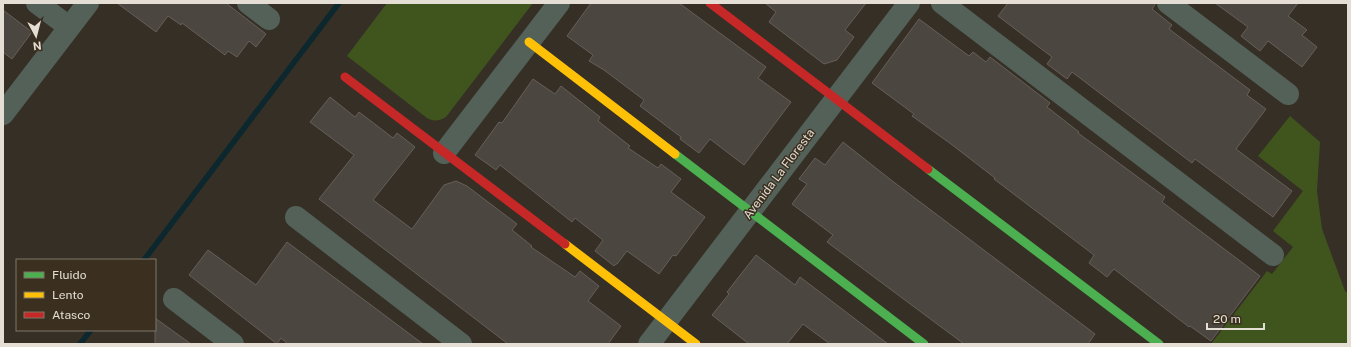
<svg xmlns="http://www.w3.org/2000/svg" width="1351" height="347" viewBox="0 0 1351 347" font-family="'Public Sans',sans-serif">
  <rect width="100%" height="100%" fill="#352f26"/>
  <g fill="#40551d">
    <path d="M 387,3 L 533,3 L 446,117 C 439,121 435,122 427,118 L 347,56 Z"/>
    <path d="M 1290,116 L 1320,142 L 1317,191 L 1322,229 L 1345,291 L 1348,293 L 1348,344 L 1211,344 L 1267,271 L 1272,274 L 1293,247 L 1273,231 L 1303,191 L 1258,156 Z"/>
  </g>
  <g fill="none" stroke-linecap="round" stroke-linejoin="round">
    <g stroke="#0c282e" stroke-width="5.5">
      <path d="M 144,260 L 339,3"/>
      <path d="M 80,344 L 91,330"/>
    </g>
  </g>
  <g fill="#4c4641" stroke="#665e5a">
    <path d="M 117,3 L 226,3 L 266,34 L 256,47 L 249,41 L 237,57 L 228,51 L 225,55 L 182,23 L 181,25 L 168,16 L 156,32 Z"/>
    <path d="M 591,3 L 679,3 L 766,67 L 758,78 L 791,102 L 744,165 L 710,139 L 699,153 L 680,139 L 681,137 L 640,106 L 644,100 L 604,70 L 589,61 L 593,55 L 567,36 Z"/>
    <path d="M 765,3 L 866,3 L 845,30 L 854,37 L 837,60 L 824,64 L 769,22 L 776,12 Z"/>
    <path d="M 1008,3 L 1156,3 L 1152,9 L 1172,25 L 1169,29 L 1250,90 L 1247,95 L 1266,109 L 1236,149 L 1292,191 L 1273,217 L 1195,159 L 1192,163 L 1072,72 L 1067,79 L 1047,64 L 1052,57 L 998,16 Z"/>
    <path d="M 1215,3 L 1298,3 L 1288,16 L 1307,30 L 1302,35 L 1317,47 L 1302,67 L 1268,41 L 1260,51 L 1241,36 L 1248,27 Z"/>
    <path d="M 3,10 L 32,32 L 12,59 L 3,52 Z"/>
    <path d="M 919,19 L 969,56 L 973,52 L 986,62 L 990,57 L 1050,103 L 1047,107 L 1079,132 L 1078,133 L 1165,197 L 1162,202 L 1260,276 L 1211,341 L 1190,326 L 1189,327 L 1114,269 L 1107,277 L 1089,263 L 1094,255 L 994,179 L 995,178 L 951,144 L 912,116 L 914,114 L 872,83 Z"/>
    <path d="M 533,79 L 555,94 L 561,86 L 600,117 L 598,121 L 630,146 L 628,148 L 658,168 L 661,164 L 681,179 L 671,192 L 705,217 L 676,256 L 673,255 L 659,274 L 627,251 L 617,264 L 616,264 L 614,266 L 595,251 L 603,240 L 575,218 L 572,222 L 500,165 L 496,170 L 475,155 L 499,122 L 502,123 Z"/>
    <path d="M 330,97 L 355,117 L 359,112 L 393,138 L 397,133 L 415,147 L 373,200 L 412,229 L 444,185 L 456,181 L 467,186 L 517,224 L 512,230 L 532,246 L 531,247 L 575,277 L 580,271 L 599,286 L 588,301 L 621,326 L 608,344 L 508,344 L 319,199 L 354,155 L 310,122 Z"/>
    <path d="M 843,142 L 891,180 L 1095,334 L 1088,344 L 964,344 L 827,242 L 833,235 L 792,204 L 807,184 L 799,179 L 815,158 L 825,165 Z"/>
    <path d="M 287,242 L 423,344 L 288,344 L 281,338 L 277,344 L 189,275 L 208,250 L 256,285 Z"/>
    <path d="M 756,255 L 795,285 L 800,277 L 888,344 L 830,344 L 803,324 L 787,344 L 749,344 L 712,315 L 729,294 L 727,292 Z"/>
    <path d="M 155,318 L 191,344 L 155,344 Z"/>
  </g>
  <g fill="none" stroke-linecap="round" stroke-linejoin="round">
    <g stroke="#546158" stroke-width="22">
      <path d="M 37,3 L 69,27"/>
      <path d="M 248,3 L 269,19"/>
      <path d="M 942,3 L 1273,255"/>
      <path d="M 1168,3 L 1288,94"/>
      <path d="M 3,114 L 88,3"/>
      <path d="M 444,153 L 559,3"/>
      <path d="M 296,217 L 461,344"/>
      <path d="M 174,299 L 233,344"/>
      <path d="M 649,344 L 909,3"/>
    </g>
    <g stroke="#4caf50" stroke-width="9">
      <path d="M 675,154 L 924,344"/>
      <path d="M 928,169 L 1159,344"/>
    </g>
    <g stroke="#ffc107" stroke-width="9">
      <path d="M 529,42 L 675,154"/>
      <path d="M 565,244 L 696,344"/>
    </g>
    <g stroke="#c62828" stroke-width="9">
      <path d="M 710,3 L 928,169"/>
      <path d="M 345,77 L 565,244"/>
    </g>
  </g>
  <g text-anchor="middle" stroke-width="3" stroke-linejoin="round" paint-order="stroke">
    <g font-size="12" fill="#e5ded4" stroke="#3b3020">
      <text transform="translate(779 174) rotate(-53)" y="4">Avenida La Floresta</text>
    </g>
  </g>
  <rect width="1351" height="347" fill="none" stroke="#e5ded4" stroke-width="8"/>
  <rect x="16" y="259" width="140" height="72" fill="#3b3020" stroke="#7f7668"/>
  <rect x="24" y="272" width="20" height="6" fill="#4caf50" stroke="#7f7668"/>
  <text x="52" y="279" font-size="12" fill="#e5ded4">Fluido</text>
  <rect x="24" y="292" width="20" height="6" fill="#ffc107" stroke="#7f7668"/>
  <text x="52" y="299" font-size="12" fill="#e5ded4">Lento</text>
  <rect x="24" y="312" width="20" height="6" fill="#c62828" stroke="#7f7668"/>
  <text x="52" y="319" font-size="12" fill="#e5ded4">Atasco</text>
  <g transform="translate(36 36) rotate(173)" stroke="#3b3020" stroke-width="3" paint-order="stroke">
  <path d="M0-3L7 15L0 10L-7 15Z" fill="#e5ded4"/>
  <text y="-6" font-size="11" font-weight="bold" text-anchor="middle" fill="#e5ded4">N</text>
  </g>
  <path d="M1207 323v6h57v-6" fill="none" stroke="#e5ded4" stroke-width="2"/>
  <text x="1213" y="323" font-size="12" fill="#e5ded4" stroke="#3b3020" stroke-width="3" paint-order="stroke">20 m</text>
</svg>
